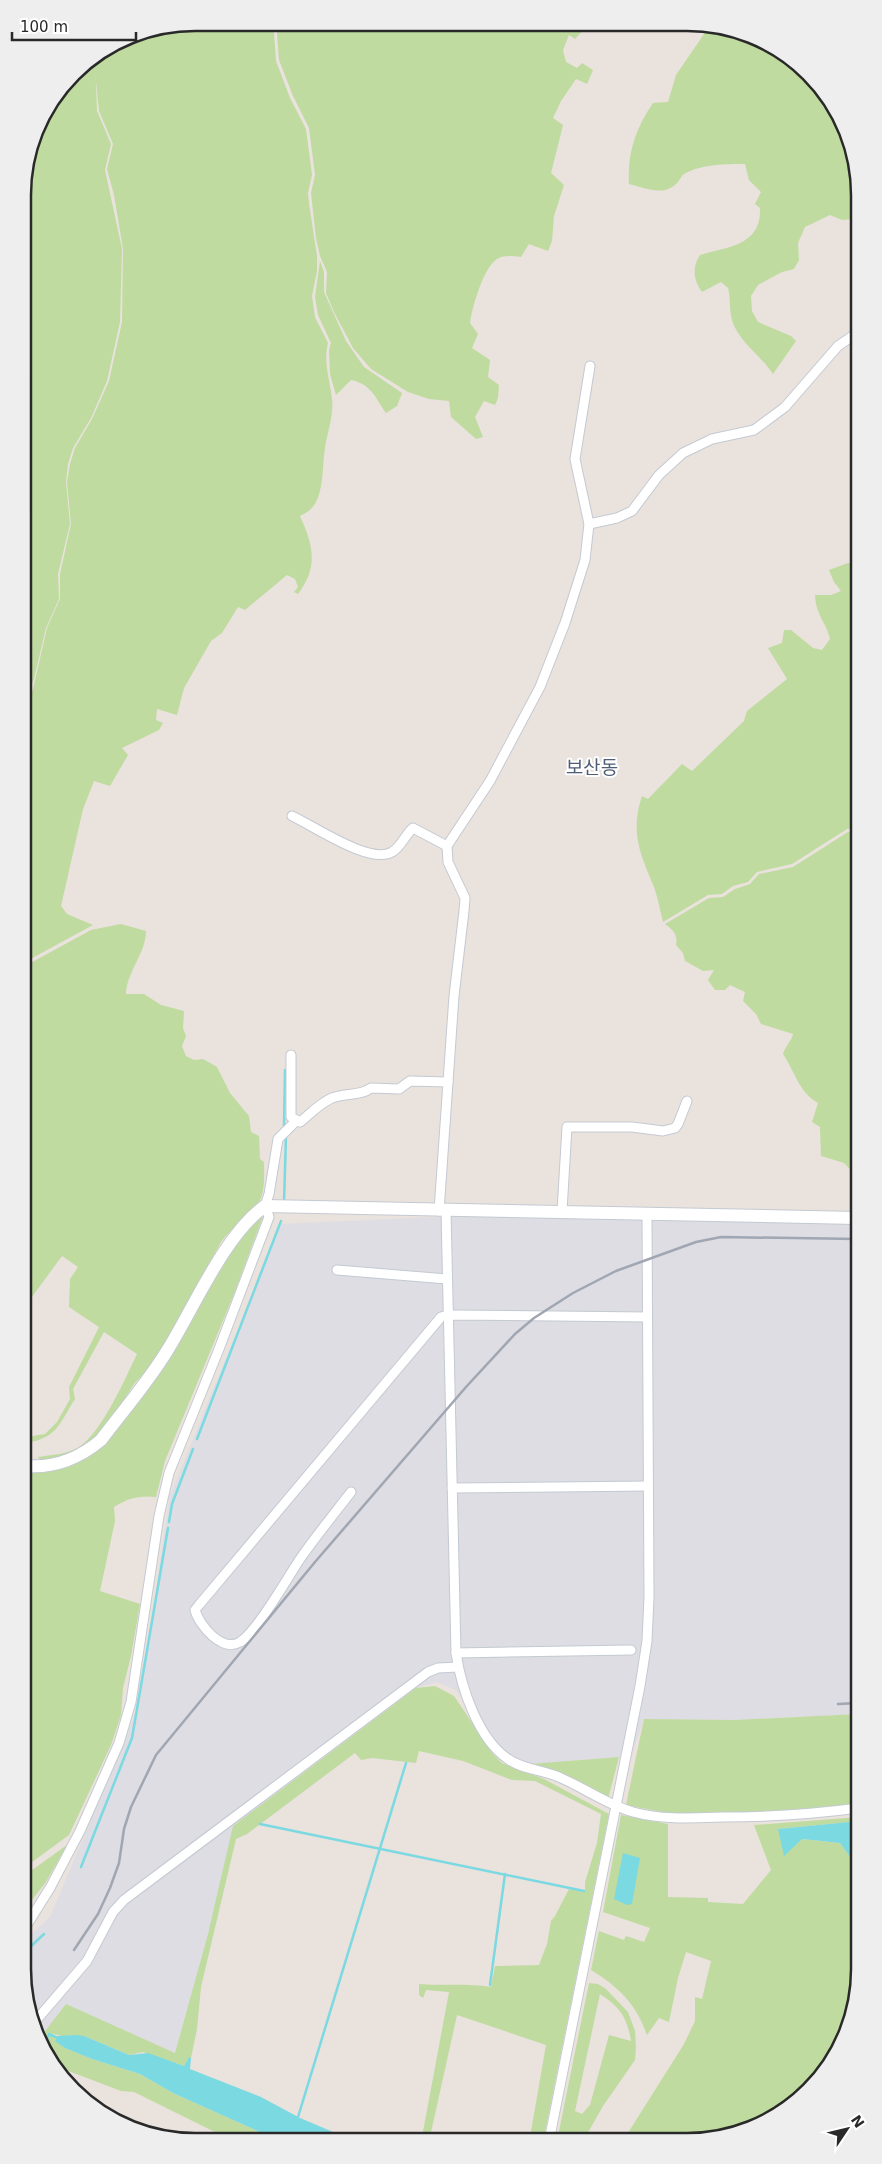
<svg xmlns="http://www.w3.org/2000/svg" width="882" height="2164" viewBox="0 0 882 2164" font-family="'DejaVu Sans','Noto Sans KR',sans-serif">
  <rect width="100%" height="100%" fill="#eae2dd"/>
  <path fill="#dddde3" d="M 458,1216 L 857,1222 L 858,1714 L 734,1720 L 644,1719 L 631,1756 L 517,1765 L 509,1762 L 456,1690 L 437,1682 L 416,1688 L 234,1826 L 208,1934 L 175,2053 L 66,2004 L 39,2039 L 28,2013 L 28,1937 L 50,1917 L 138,1708 L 170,1496 L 280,1224 Z"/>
  <g fill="#bfdb9f" fill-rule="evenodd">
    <path d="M 195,23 L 276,23 L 274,33 L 276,61 L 290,98 L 306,129 L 312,175 L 308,193 L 309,204 L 317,256 L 317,271 L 312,296 L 315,317 L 328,343 C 323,362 330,380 332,399 C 334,415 327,433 325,448 C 322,466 324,488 315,504 C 311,510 306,513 300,516 C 313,545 319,566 298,594 L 294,592 L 298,587 L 295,579 L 287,575 L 245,610 L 238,607 L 222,633 L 211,641 L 184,688 L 177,715 L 157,709 L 156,720 L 163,723 L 159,730 L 122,748 L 128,755 L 110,786 L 94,781 L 83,809 L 61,906 L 67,914 L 93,925 L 25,962 L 25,705 L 33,689 L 47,628 L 60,599 L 60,574 L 71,524 L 67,482 L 70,464 L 75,448 L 92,419 L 109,381 L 122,322 L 123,249 L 114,195 L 107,169 L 113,144 L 99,111 L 95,71 L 96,56 L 129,36 Z"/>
    <path d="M 279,23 L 588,25 L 575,39 L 569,35 L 563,50 L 566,62 L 577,68 L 582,63 L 593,70 L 587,84 L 576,79 L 561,101 L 553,118 L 563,125 L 551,173 L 564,185 L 554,216 L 552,241 L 548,251 L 529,244 L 521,257 C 513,256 504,255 497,259 C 483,268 472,308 470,323 L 478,334 L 472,348 L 490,360 L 488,377 L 499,385 L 498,398 L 495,405 L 484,401 L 475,417 L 483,437 L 476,439 L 451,417 L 449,401 L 429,399 L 408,392 L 371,369 L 353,348 L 334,312 L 326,293 L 327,272 L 320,256 L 316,238 L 311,193 L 315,175 L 309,128 L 293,96 L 279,60 L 277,33 Z"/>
    <path d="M 706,26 L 720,26 L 763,40 L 809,73 L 854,151 L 854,219 L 842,220 L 830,215 L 805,227 L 798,243 L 799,260 L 794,269 L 782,272 L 758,285 L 751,296 L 752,311 L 758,322 L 791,336 L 796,341 L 773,374 C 761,355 739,343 732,320 C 729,310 731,299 728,288 L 721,282 L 702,292 C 693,280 692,267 700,255 C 726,247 762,246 760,208 L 755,204 L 761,192 L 749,180 L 745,164 C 727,164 701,164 684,174 C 681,176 680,180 677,183 C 664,197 645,188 629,184 C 627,153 636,128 653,103 L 668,102 L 676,75 L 704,34 Z"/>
    <path d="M 95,57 L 97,111 L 111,144 L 105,170 L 122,249 L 120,322 L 107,381 L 91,418 L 73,448 L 68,464 L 66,482 L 70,524 L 58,574 L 59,599 L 46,628 L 34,679 L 24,702 L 23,184 L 40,119 L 81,66 Z"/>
    <path d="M 320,261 L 324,272 L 324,292 L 346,341 L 364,367 L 402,393 L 397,406 L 386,413 C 375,397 371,384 351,380 L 336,395 L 330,374 L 329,350 L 331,343 L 318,315 L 315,297 Z"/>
    <path d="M 848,563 L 855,564 L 856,828 L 847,829 L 792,864 L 757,872 L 748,882 L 733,886 L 722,894 L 708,895 L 663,922 C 660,910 658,898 654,887 C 640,853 630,833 642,796 L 648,799 L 682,764 L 692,771 L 744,721 L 747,711 L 787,679 L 768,648 L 782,643 L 784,630 L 791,630 L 813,648 L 822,650 L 830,639 C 826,621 816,616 815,595 L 831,595 L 841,591 L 834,582 L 829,570 Z"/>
    <path d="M 856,831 L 857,1171 L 851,1170 L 844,1163 L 821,1156 L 820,1127 L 812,1122 L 818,1103 C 799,1092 795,1072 783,1054 C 785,1047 793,1038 793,1034 L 761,1024 L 756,1014 L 743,1001 L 745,992 L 730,985 L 725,990 L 715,990 L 708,980 L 714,970 L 703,971 L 685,961 L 683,953 L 676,945 C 678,934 673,930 665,924 L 709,898 L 723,897 L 735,889 L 750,884 L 759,874 L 793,867 L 848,832 Z"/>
    <path d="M 121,924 L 146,931 C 146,953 127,971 126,994 L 144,994 L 161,1005 L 184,1011 L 183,1028 L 186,1036 L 182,1046 L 186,1056 L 194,1060 L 203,1059 L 217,1067 L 230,1093 L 249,1116 L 251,1132 L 259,1136 L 260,1159 L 264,1162 C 264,1174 265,1187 261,1198 C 255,1214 231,1227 221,1242 L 167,1342 L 145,1372 L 134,1384 L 120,1406 L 94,1441 L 72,1455 L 41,1461 L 38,1457 C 51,1455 68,1454 79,1447 C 102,1432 125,1379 137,1354 L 104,1332 L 73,1389 L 75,1399 C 59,1424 58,1437 27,1443 L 27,1437 L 45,1434 L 57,1422 L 70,1399 L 69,1387 L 99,1327 L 69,1307 L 70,1279 L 78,1267 L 62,1256 L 26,1305 L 25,966 L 91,930 Z"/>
    <path d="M 263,1216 L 234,1294 L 165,1461 L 156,1497 C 140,1495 128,1498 114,1507 L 115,1521 L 100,1591 L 140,1604 L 131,1656 L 123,1688 L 121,1715 L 111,1745 L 69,1835 L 28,1865 L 27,1474 L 64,1468 L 96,1451 L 172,1353 L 232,1251 L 255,1219 Z"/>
    <path d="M 435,1686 L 454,1696 L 493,1754 L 502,1763 L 544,1779 L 609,1814 L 544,2137 L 530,2137 L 546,2045 L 457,2015 L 430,2137 L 422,2137 L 449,1992 L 426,1990 L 423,1998 L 419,1995 L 419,1984 C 443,1986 467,1983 491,1987 L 495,1966 L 539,1965 L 547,1944 L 551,1921 L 555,1916 L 569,1889 L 585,1892 L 585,1882 L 597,1843 L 601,1814 L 535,1781 L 512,1780 L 463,1761 L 419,1751 L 416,1763 L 372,1758 L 361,1760 L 355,1753 L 247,1834 L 236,1839 L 201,1987 L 197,2029 L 191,2058 L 189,2057 L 184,2066 L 143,2052 L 129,2055 L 84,2036 L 62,2036 L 49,2033 L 42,2047 L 39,2039 L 66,2004 L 175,2053 L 208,1934 L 233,1826 L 416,1688 Z"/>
    <path d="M 858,1714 L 859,1806 L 805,1812 L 672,1814 L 626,1805 L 644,1719 L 734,1720 Z"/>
    <path d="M 619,1757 L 608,1799 L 517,1765 Z"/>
    <path d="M 621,1815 L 668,1824 L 668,1897 L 708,1898 L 708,1902 L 743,1904 L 771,1870 L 754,1825 L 859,1817 L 859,1821 L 778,1829 L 801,1839 L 840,1843 L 853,1861 L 859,1857 L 859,1980 L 846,2035 L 824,2074 L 783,2113 L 731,2136 L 626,2136 L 684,2044 L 695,2021 L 695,1997 L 702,1999 L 711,1961 L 686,1952 L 678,1978 L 669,2022 L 659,2018 L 647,2035 C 636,2004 619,1987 591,1970 L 599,1931 L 624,1940 L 626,1936 L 644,1942 L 650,1928 L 603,1912 Z"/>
    <path d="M 67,1845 L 46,1882 L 28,1905 L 28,1873 Z"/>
    <path d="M 589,1983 L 598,1984 L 606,1989 L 628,2012 L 635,2031 L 636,2048 L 635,2060 L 603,2106 L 586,2136 L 558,2136 ZM 600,1994 C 620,2007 627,2017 631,2041 L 609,2035 L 590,2105 L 582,2114 L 575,2111 Z"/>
    <path d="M 49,2035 L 57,2039 L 55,2040 L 65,2048 L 92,2059 L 140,2074 L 173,2093 L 273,2138 L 227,2138 L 134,2092 L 121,2091 L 58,2067 L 56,2068 L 43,2049 Z"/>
  </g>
  <g fill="#7bd9e1">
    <path d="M 859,1821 L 859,1857 L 853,1861 L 840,1843 L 802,1839 L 784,1856 L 778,1829 Z"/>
    <path d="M 623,1853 L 640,1858 L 632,1904 L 627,1905 L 614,1899 Z"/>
    <path d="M 75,2035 L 84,2036 L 129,2055 L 148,2053 L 184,2066 L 189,2057 L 191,2058 L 190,2069 L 261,2097 L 300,2118 L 345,2137 L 273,2138 L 173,2093 L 140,2074 L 92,2059 L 65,2048 L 55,2041 L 57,2038 L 57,2036 Z"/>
  </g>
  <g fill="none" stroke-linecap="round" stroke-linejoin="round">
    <g stroke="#7bd9e1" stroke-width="2.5">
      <path d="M 284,1128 L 285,1070"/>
      <path d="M 284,1202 L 286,1136"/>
      <path d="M 197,1439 L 281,1221"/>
      <path d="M 169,1522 L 172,1504 L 193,1449"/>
      <path d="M 260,1824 L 584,1891"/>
      <path d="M 81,1867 L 132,1738 L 168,1528"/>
      <path d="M 28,1949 L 44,1934"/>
      <path d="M 490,1985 L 505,1874"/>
      <path d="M 43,2048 L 49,2034 L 58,2038"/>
      <path d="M 298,2117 L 406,1763"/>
    </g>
    <defs>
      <g id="street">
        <path d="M 589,524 L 617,518 L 632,511 L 659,475 L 683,453 L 712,439 L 754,430 L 785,407 L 838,346 L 854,335"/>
        <path d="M 292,816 C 314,826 370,865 392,852 C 401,847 405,835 413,828 L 447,846"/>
        <path d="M 291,1055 L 291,1117 L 300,1122 C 310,1114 320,1103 332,1098 C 344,1093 361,1096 371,1088 L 399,1089 L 410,1081 L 448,1082"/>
        <path d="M 439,1211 L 454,996 L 464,911 L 465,898 L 448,862 L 447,846 L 490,781 L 540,687 L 565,623 L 585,560 L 589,524 L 575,459 L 590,366"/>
        <path d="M 446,1211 L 456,1653 C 461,1687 478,1739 508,1759 C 523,1770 545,1770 561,1778 C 586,1789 606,1804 633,1812 C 662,1820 693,1818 723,1817 C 769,1817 813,1814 859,1808"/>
        <path d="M 562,1211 L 567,1127 L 632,1127 L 663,1131 L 675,1128 L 678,1124 L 687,1101"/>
        <path d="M 337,1270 L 447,1279"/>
        <path d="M 452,1488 L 648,1486"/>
        <path d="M 351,1492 C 334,1514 316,1536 300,1559 C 288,1577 256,1633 240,1642 C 222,1653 199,1625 195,1610 L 199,1605 L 441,1317 L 448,1315 L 647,1317"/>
        <path d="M 456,1653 L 631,1650"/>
        <path d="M 28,1923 L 50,1888 L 80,1831 L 119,1743 L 131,1702 L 159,1516 L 169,1473 L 219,1349 L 269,1217 L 265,1206 L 269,1194 L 278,1139 L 296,1121"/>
        <path d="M 33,2024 L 87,1961 L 113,1912 L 124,1900 L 428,1672 L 438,1668 L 458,1667"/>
        <path d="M 550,2136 L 640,1686 L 647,1641 L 649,1597 L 647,1214"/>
      </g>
      <path id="secondary" d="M 27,1466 C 54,1468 80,1458 101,1440 C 123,1411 148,1382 167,1351 C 194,1308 224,1235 265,1206 L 857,1218"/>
    </defs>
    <use href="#street" stroke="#c4cad2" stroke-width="11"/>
    <use href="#secondary" stroke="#c4cad2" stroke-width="14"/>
    <use href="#street" stroke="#fff" stroke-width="9"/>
    <use href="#secondary" stroke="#fff" stroke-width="12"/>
    <g stroke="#a0a6b2" stroke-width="2.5">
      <path d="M 838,1704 L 858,1703"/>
      <path d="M 74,1950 L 98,1914 L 110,1888 L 119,1863 L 124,1829 L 131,1807 L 156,1755 L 315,1562 L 466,1387 L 515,1334 L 534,1318 L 573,1293 L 616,1271 L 696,1242 L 721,1237 L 857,1239"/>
    </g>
  </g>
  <g text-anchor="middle" stroke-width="4" stroke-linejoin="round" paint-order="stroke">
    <g font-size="19" fill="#4f5d75" stroke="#fff">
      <text x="592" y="774">보산동</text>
    </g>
  </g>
  <path d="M0 0H882V2164H0ZM195 31H687A164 164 0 0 1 851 195V1969A164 164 0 0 1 687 2133H195A164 164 0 0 1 31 1969V195A164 164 0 0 1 195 31Z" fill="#eee" fill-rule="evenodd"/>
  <path fill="none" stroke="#292929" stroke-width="2.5" d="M195 31H687A164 164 0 0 1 851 195V1969A164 164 0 0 1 687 2133H195A164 164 0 0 1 31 1969V195A164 164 0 0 1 195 31Z"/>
  <g transform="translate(847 2129) rotate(55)" stroke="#ffffff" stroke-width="4" paint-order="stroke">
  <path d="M0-4L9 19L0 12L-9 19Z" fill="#292929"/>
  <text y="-8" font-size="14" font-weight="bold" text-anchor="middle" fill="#292929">N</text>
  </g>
  <path d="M12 32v8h124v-8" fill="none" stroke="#292929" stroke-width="2.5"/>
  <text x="20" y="32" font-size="15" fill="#292929" stroke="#ffffff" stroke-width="4" paint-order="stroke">100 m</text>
</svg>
